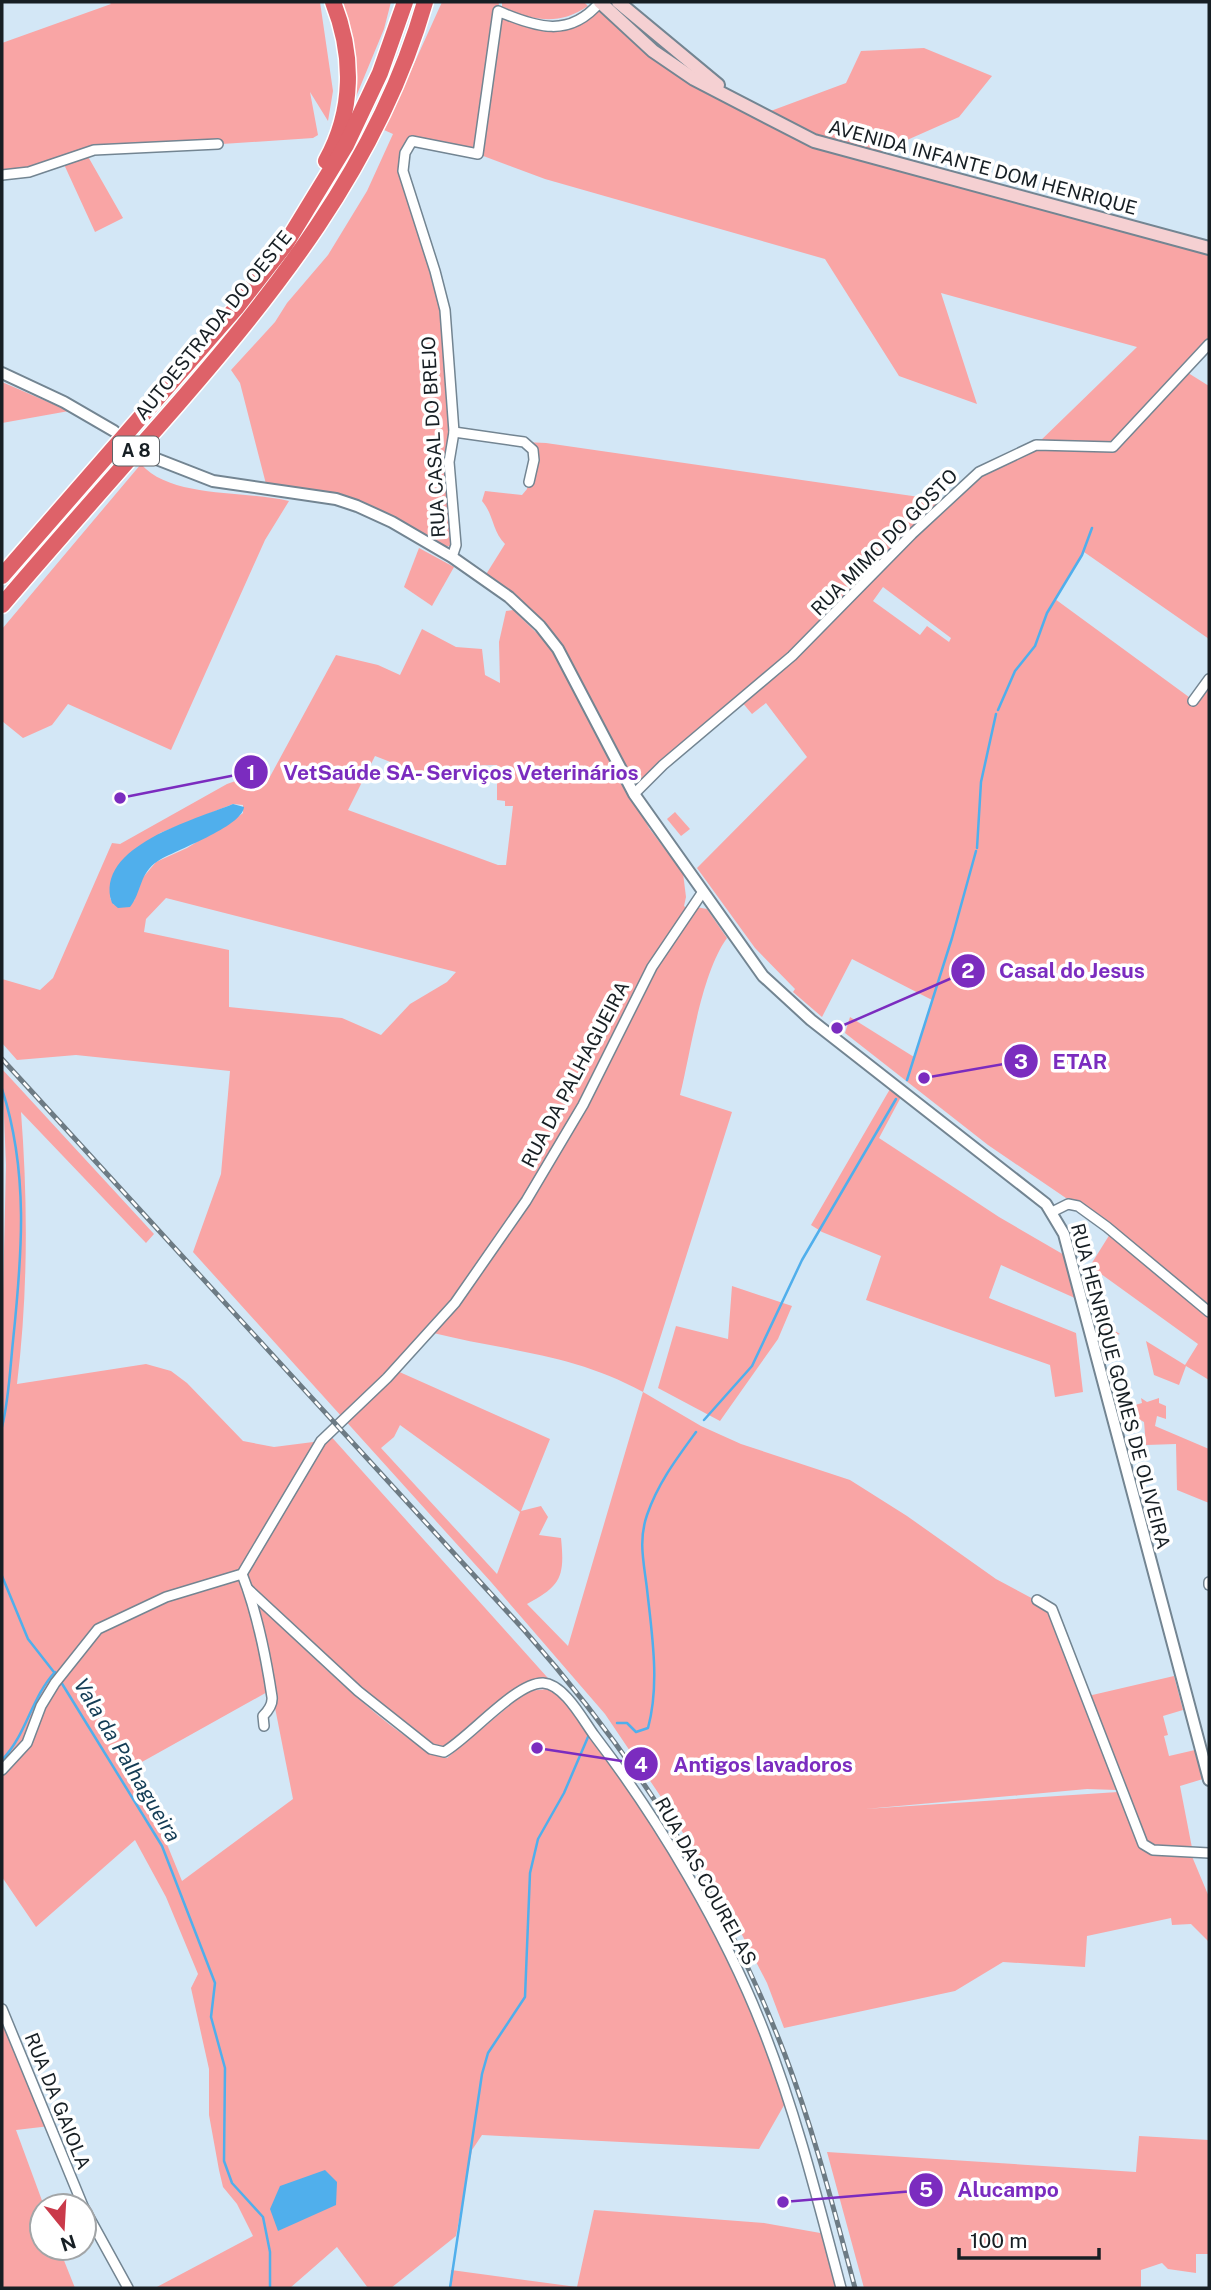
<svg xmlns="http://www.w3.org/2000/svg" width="1211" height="2290" viewBox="0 0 1211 2290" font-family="'Public Sans',sans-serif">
  <rect width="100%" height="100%" fill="#d3e7f6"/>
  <g fill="#f9a5a5" fill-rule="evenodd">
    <path d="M 109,2 L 320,2 L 333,91 L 328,121 L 310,92 L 318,135 L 313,138 L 86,153 L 123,218 L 95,232 L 62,160 L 2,175 L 2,43 L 111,4 Z"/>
    <path d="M 340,2 L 391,2 L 384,29 L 353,104 C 353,70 355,34 340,2 Z"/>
    <path d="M 442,2 L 499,2 L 498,12 L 521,22 L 576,23 L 600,2 L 653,51 L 768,112 L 846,83 L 861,51 L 924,48 L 992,76 L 959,117 L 871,156 L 1209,248 L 1209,345 L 1185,371 L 1209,386 L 1209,639 L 1084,552 L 1055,599 L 1193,700 L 1209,673 L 1209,1380 L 1186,1366 L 1179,1385 L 1154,1375 L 1146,1341 L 1185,1365 L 1198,1344 L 1090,1266 L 1110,1234 L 1107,1226 L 988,1145 L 845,1033 L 850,1017 L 914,1057 L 932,1000 L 852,959 L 822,1017 L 793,992 L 795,989 L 755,948 L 697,868 L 807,757 L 766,703 L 752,714 L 741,701 L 637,792 L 556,638 L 540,620 L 485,576 L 505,544 C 492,531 494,515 482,501 L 485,491 L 522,495 L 527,489 L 534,460 L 524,442 L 546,443 L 947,501 L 979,472 L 1036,445 L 1137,347 L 941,293 L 977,404 L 899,376 L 825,259 L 545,179 L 478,154 L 412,141 L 403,171 L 436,272 L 451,388 L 451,546 L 441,547 L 370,505 L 353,499 L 266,484 L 240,383 L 231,370 L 275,322 L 287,303 L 328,255 L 367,191 L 393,134 L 384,130 ZM 883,587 L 951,638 L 949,642 L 927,626 L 920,635 L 873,601 Z"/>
    <path d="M 502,2 L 584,2 L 588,6 C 559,26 533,21 502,7 Z"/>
    <path d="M 2,382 L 69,411 L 2,423 Z"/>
    <path d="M 141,464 C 171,499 246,490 289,501 L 265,540 L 171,750 L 68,704 L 52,725 L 23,738 L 2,721 L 2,629 Z"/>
    <path d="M 419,548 L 454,567 L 432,606 L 404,587 Z"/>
    <path d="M 513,610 L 545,641 L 561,663 L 649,828 L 683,873 L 686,897 L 684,906 L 690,911 L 696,907 L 707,909 L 727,938 C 701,974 691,1051 680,1095 L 732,1112 L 643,1392 L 701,1426 L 741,1444 L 850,1480 L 907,1516 L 996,1579 L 1052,1609 L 1088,1696 L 1174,1676 L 1183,1710 L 1163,1716 L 1168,1735 L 1164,1736 L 1169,1756 L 1195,1750 L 1203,1779 L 1180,1786 L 1193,1853 L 1191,1854 L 1209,1897 L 1209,1942 L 1191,1924 L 1172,1925 L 1171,1918 L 1087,1936 L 1085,1967 L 1003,1962 L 955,1991 L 784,2028 L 767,1983 L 724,1900 L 661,1797 L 605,1714 L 491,1582 L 193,1252 L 221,1174 L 230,1071 L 76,1055 L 17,1060 L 2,1043 L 2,979 L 40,990 L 53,978 L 112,843 L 120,844 L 227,784 L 244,778 L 266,784 L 336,655 L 378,665 L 400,675 L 422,629 L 456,647 L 482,649 L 485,675 L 500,683 L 499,642 L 506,611 ZM 375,756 L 432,778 L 456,766 L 497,765 L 497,800 L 505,801 L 505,806 L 513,806 L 506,865 L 498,865 L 348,810 ZM 233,804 L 243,805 L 243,813 L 239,816 L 187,848 L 156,862 L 140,881 L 134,901 L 114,905 L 110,898 L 160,833 ZM 166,898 L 456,972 L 447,982 L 410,1004 L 381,1035 L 342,1018 L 229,1007 L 229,950 L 144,932 L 146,919 ZM 429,1332 C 504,1351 573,1353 643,1392 L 568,1646 L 527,1604 C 561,1586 565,1577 561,1538 L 539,1535 L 548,1517 L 541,1506 L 521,1511 L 550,1439 L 395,1370 ZM 400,1425 L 520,1512 L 497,1574 L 381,1448 L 394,1437 ZM 1106,1759 L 1118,1792 L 865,1809 L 1087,1789 L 1117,1790 Z"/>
    <path d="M 675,812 L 690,829 L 681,836 L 667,819 Z"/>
    <path d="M 2,1069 L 154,1234 L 146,1243 L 21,1112 C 28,1203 28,1294 17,1384 L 146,1364 L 171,1371 L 187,1383 L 243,1441 L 274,1447 L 321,1441 L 328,1433 L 555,1686 L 532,1685 L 444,1752 L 431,1749 L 249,1590 L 269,1691 L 124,1772 L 164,1837 L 182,1881 L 293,1799 L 254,1601 C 293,1637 401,1748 447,1758 L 527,1691 L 549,1689 L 559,1695 L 623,1772 L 734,1964 L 787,2100 L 759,2149 L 482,2135 L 472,2150 L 456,2236 L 391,2288 L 368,2288 L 337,2247 L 290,2288 L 155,2288 L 253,2236 L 237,2204 L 223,2187 L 219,2170 L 209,2115 L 209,2069 L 191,1988 L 198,1974 L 166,1897 L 135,1840 L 36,1927 L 2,1877 L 2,1338 L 6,1165 Z"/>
    <path d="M 890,1089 L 901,1097 L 879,1138 L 999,1217 L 1066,1256 L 1077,1299 L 1001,1265 L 989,1298 L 1076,1333 L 1083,1392 L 1055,1397 L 1050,1365 L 866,1300 L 881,1256 L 822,1232 L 811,1225 Z"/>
    <path d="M 732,1286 L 792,1306 L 778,1339 L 720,1421 L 658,1388 L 676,1326 L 728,1339 Z"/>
    <path d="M 1097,1320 L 1120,1334 L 1110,1337 L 1112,1346 L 1104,1348 Z"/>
    <path d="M 1125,1397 L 1128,1407 L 1142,1403 L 1141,1398 L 1147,1402 L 1159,1398 L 1159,1403 L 1166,1406 L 1166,1419 L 1157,1416 L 1155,1426 L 1209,1449 L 1209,1503 L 1177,1490 L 1176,1444 L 1146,1445 L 1144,1422 L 1121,1409 L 1118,1398 Z"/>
    <path d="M 2,2009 L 50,2126 L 16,2130 L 44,2206 L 42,2248 L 59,2248 L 75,2288 L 2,2288 Z"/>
    <path d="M 1139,2136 L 1209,2140 L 1209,2254 L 1196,2254 L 1196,2273 L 1168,2269 L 1162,2263 L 1141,2270 L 1141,2288 L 864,2288 L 827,2152 L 1136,2172 Z"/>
    <path d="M 594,2210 L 764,2223 L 826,2234 L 841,2288 L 450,2288 L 451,2270 L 577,2287 Z"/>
  </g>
  <g fill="#50afec">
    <path d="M 233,804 L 244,807 C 242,827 175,850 158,861 C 139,873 142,892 130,907 L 118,908 L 112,903 C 93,846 197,819 233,804 Z"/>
    <path d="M 325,2170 L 337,2182 L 336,2205 L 278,2231 L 270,2209 L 280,2186 Z"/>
  </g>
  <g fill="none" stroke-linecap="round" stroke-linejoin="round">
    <g stroke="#50afec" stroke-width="2.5">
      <path d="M 998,710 L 1015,671 L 1035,646 L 1047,613 L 1082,555 L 1092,528"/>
      <path d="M 977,848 L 981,782 L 996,714"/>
      <path d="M 907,1080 L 952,938 L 976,851"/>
      <path d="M 2,1089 C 29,1172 22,1255 13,1341 C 10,1369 9,1399 2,1427"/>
      <path d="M 704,1420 L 752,1366 L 802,1260 L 896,1099"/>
      <path d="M 2,1576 L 28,1639 L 57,1676"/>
      <path d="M 61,1682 L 162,1846 L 215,1983 L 211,2017 L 225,2068 L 224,2161 L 232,2183 L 263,2217 L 270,2252 L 270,2288"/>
      <path d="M 617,1723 L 627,1723 L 636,1732 L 648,1728 C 660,1684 652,1635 647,1589 C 644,1563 638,1541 647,1515 C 658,1483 677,1458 696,1432"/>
      <path d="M 2,1760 C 27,1734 31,1698 55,1672"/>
      <path d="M 450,2288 L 482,2074 L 488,2053 L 525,1997 L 530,1873 L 538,1839 L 564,1793 L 588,1737"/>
    </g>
    <defs>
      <g id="minor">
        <path d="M 2,175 L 29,172 L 94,150 L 218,144"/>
        <path d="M 454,432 L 524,442 L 533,450 L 534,460 L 529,482"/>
        <path d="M 452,557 L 456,545 L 449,462 L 454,432 L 445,310 L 435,271 L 403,171 L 405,153 L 412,141 L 478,154 L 498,11 C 537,28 570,38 600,2"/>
        <path d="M 1193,701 L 1209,679"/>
        <path d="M 634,794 L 663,765 L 792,656 L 912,534 L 979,472 L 1036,445 L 1113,447 L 1209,344"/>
        <path d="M 1052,1212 L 1068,1204 L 1078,1206 L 1107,1227 L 1209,1312"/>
        <path d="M 242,1574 C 257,1612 266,1657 272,1697 C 273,1705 268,1711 263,1716 L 264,1726"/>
        <path d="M 1209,1582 L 1209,1585"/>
        <path d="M 248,1589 L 358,1691 L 431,1749 L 444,1752 C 469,1738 516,1682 543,1683 C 564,1684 583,1720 594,1735 C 659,1820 724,1929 763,2029 C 796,2113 818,2201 841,2288"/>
        <path d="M 1037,1600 L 1052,1609 L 1143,1844 L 1153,1850 L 1209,1853"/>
        <path d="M 2,1770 L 27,1743 L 41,1706 L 55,1683 L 98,1629 L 166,1597 L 242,1574 L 321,1441 L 387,1378 L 455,1303 L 526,1201 L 583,1105 L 652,967 L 702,893"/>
        <path d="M 2,2009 L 83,2206"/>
        <path d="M 84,2208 L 128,2288"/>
      </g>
      <g id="tertiary">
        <path d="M 2,373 L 64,402 L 114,431"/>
        <path d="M 154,458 L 213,481 L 336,499 L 357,506 L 392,522 L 452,557 L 509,597 L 540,626 L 558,649 L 634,794 L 763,976 L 811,1020 L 1046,1204 L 1064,1234 L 1209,1780"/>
      </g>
      <g id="secondary">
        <path d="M 600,2 L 653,51 L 694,79 L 814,141 L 1209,248"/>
        <path d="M 618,2 L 718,85"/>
      </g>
      <g id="motorway">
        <path d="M 326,161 C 354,111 354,55 333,2"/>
        <path d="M 2,576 L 236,308 L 285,245 L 346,145 L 380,73 L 405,2"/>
        <path d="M 2,605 C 55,543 109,482 163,421 C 273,295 378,166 425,2"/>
      </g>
    </defs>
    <use href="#minor" stroke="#738592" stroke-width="12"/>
    <use href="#tertiary" stroke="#738592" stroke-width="14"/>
    <use href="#secondary" stroke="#738592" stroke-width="16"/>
    <use href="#motorway" stroke="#fff" stroke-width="19"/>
    <use href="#minor" stroke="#fff" stroke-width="9"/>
    <use href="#tertiary" stroke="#fff" stroke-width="10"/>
    <use href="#secondary" stroke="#f5d0d2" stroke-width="12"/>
    <use href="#motorway" stroke="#de6269" stroke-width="16"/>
    <defs>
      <path id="rail" d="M 2,1059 L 524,1630 C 638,1759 723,1894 785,2055 C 814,2131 834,2210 855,2288"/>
    </defs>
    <use href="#rail" stroke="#6d7b84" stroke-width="5"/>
    <use href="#rail" stroke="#fff" stroke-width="2.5" stroke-dasharray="8" stroke-linecap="butt"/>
  </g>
  <g text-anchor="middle" stroke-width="7" stroke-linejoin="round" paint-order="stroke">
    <rect fill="#fff" stroke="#5d6266" stroke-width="2" x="113" y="436.5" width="46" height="29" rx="5"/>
    <g font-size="18" font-weight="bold" fill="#171f24">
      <text x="136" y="457">A 8</text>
    </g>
    <g font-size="19" fill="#171f24" stroke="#fff">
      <text transform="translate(983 167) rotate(15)" y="7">AVENIDA INFANTE DOM HENRIQUE</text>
      <text transform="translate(213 325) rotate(-51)" y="7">AUTOESTRADA DO OESTE</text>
      <text transform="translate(433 437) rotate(-93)" y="7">RUA CASAL DO BREJO</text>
      <text transform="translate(884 542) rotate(-45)" y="7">RUA MIMO DO GOSTO</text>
      <text transform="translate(575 1074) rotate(-62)" y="7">RUA DA PALHAGUEIRA</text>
      <text transform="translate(1121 1386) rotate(75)" y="7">RUA HENRIQUE GOMES DE OLIVEIRA</text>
      <text transform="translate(706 1881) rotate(61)" y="7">RUA DAS COURELAS</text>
      <text transform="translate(58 2101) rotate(68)" y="7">RUA DA GAIOLA</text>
    </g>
    <g font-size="21" font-style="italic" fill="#133c55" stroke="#fff">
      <text transform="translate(127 1760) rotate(59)" y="7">Vala da Palhagueira</text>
    </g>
  </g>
  <path fill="none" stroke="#7b2cbf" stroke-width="2.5" d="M120 798L251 772M837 1028L968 971M924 1078L1021 1061M537 1748L641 1764M783 2202L926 2190"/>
  <g fill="#7b2cbf" stroke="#fff" stroke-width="2.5">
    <circle cx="120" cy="798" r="7"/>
    <circle cx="837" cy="1028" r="7"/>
    <circle cx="924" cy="1078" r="7"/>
    <circle cx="537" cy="1748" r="7"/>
    <circle cx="783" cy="2202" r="7"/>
    <circle cx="251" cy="772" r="18"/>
    <circle cx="968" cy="971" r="18"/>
    <circle cx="1021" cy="1061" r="18"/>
    <circle cx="641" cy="1764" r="18"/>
    <circle cx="926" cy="2190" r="18"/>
  </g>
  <g font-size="21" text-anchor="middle" font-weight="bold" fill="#fff">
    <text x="251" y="780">1</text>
    <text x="968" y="978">2</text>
    <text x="1021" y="1069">3</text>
    <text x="641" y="1772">4</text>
    <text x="926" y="2197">5</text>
  </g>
  <g font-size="21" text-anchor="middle" font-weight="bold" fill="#7b2cbf" stroke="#fff" stroke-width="7" stroke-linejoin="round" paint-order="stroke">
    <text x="461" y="780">VetSaúde SA- Serviços Veterinários</text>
    <text x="1072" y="978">Casal do Jesus</text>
    <text x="1080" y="1069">ETAR</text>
    <text x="763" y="1772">Antigos lavadoros</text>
    <text x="1008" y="2197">Alucampo</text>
  </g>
  <rect width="1211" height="2290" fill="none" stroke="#171f24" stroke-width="7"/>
  <g transform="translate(63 2227) rotate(162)"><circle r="33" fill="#ffffff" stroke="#a2a5a7" stroke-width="2"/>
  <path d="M0-5L12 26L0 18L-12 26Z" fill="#ca3a4a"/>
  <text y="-10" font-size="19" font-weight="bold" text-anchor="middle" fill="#171f24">N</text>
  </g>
  <path d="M959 2248v10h140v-10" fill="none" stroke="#171f24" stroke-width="3.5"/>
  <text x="970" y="2248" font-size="21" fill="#171f24" stroke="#ffffff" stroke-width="5" paint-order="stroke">100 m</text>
</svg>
